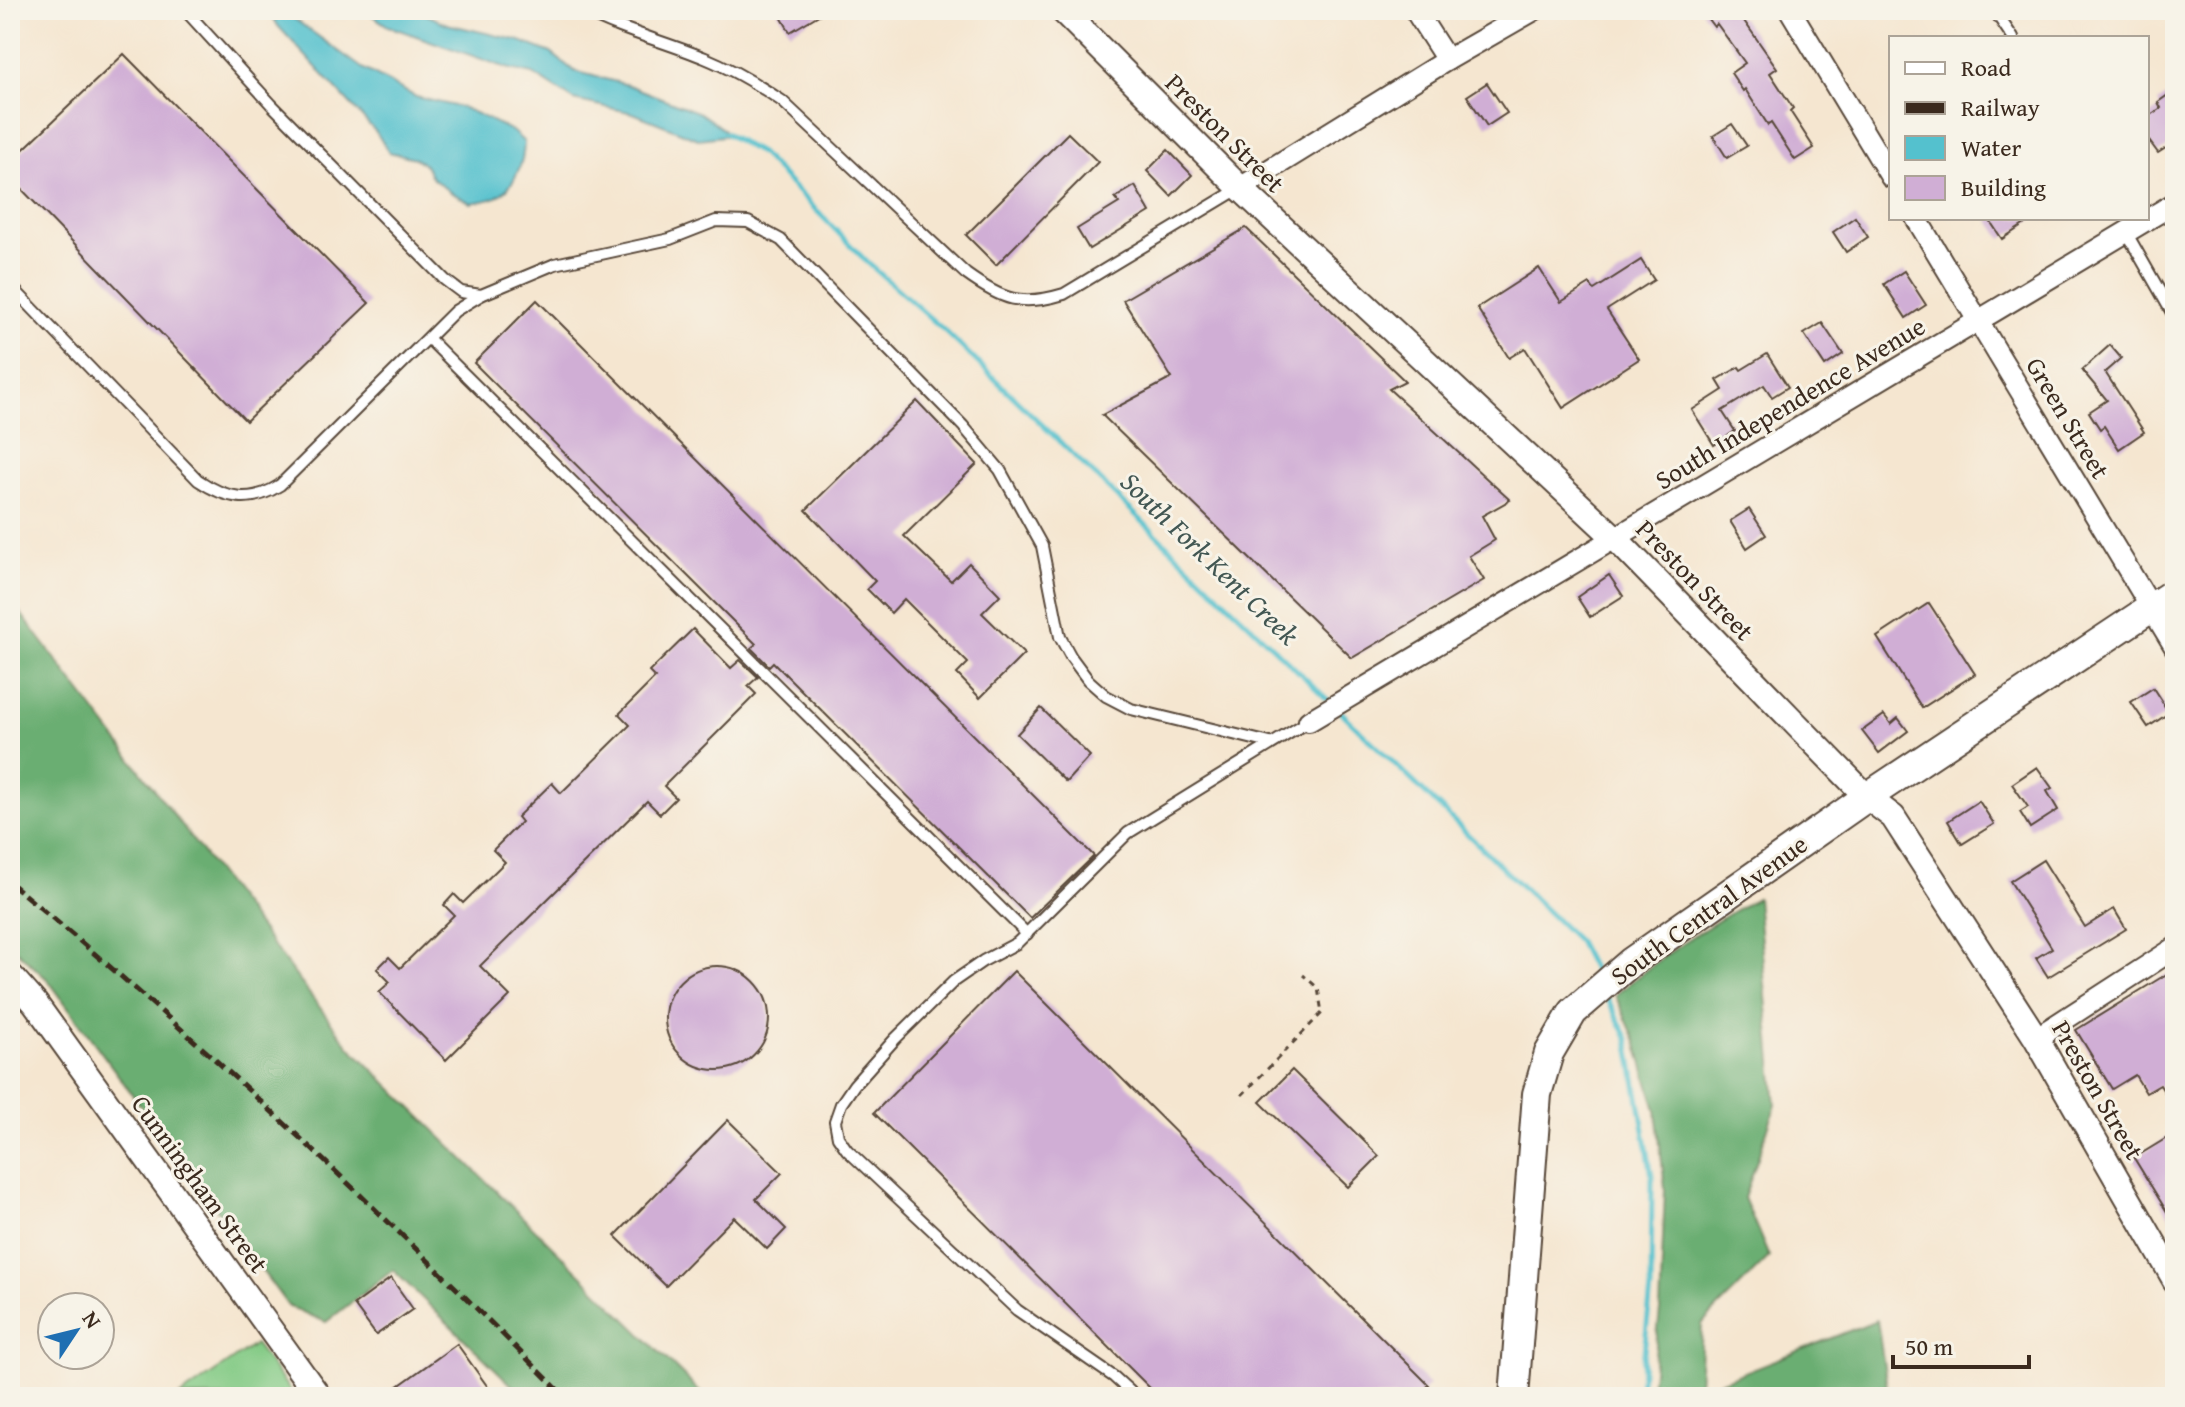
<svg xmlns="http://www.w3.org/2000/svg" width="2185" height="1407" viewBox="0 0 2185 1407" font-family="'Gentium Book Plus',serif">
  <rect width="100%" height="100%" fill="#f7f3e8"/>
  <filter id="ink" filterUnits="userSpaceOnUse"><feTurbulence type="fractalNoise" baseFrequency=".0125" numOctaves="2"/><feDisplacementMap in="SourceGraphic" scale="16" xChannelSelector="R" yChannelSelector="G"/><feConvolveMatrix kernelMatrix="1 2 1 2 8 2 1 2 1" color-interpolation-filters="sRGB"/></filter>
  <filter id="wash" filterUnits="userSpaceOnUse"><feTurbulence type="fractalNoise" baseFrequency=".006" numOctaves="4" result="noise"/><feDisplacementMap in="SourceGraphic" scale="32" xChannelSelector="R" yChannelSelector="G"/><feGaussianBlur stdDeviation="1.8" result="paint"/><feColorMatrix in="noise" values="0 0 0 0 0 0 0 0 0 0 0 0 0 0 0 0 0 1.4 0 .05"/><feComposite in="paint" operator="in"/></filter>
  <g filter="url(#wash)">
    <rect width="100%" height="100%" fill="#f5e6d0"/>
    <path fill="#83ca85" stroke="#5f7a52" stroke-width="2" d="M 255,1344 L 295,1397 L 179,1397 Z"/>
    <g fill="#6aae72" stroke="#526c48" stroke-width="2">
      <path d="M 10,599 L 349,1046 L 705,1397 L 524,1397 L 393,1270 L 326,1322 L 288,1306 L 48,980 L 10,945 Z"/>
      <path d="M 1757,898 L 1776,1105 L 1744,1198 L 1769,1257 L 1702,1324 L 1699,1390 L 1877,1320 L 1888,1394 L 1891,1397 L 1650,1397 L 1660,1311 L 1665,1189 L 1656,1110 L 1636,1041 L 1615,995 C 1659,958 1706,926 1757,898 Z"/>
    </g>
    <g fill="#54c1ce" stroke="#487676" stroke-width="2">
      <path d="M 269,10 L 282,10 L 362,68 L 416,97 L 463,108 L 477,114 L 512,131 L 524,142 C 524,161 515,188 496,197 C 490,201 479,201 471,203 L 450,192 L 432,178 L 426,166 L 415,158 L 389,152 L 376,132 L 278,26 Z"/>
      <path d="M 364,10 L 416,10 L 447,24 L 520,41 L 551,53 L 574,71 L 628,85 L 700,113 L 731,135 L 698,139 L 633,113 L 574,100 L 533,74 L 510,69 L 388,26 Z"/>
    </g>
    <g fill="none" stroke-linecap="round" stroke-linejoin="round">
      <g stroke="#54c1ce" stroke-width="5">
        <path d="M 725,133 L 761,154 L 868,263 L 946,332 L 1332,704"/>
        <path d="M 1339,710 L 1578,941 L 1597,978"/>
        <path d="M 1605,994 L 1628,1039 L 1652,1176 L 1651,1289 L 1639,1397"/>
      </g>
    </g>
    <g id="blocks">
      <g fill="#d0aed5">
        <path d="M 777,10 L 827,10 L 790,32 Z"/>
        <path d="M 1701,10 L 1736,10 L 1735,11 L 1741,19 L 1742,18 L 1777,68 L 1770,73 L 1793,108 L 1790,111 L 1814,148 L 1795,160 L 1771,123 L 1768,125 L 1745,89 L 1743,91 L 1731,73 L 1745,63 L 1717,24 L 1714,27 Z"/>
        <path d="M 124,54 L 369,303 L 246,421 L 10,177 L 10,162 Z"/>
        <path d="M 1487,83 L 1507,113 L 1487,126 L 1467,96 Z"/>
        <path d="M 2175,90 L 2175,142 L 2158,153 L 2147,138 L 2147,117 L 2161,108 L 2158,102 Z"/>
        <path d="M 1732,124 L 1747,146 L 1727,158 L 1713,136 Z"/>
        <path d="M 1068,133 L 1098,162 L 996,265 L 966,235 Z"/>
        <path d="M 1168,150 L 1192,175 L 1171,196 L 1147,171 Z"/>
        <path d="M 1135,186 L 1150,212 L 1089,249 L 1077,229 L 1119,203 L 1115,198 Z"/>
        <path d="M 1855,217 L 1868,237 L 1846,252 L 1833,232 Z"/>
        <path d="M 1988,218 L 2034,218 L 2002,239 Z"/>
        <path d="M 1246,228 L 1405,381 L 1389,389 L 1510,500 L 1482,516 L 1495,540 L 1469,556 L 1484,580 L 1352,658 L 1102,415 L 1172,378 L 1123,300 Z"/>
        <path d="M 1641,260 L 1654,280 L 1607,310 L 1639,359 L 1563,408 L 1525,348 L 1509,358 L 1477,308 L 1539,268 L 1561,302 L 1590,284 L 1594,290 Z"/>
        <path d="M 1904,271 L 1926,305 L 1906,318 L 1884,284 Z"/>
        <path d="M 537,300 L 1094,856 L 1030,918 L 773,662 L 769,666 L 751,648 L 756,644 L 474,363 Z"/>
        <path d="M 1822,323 L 1843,354 L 1825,366 L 1804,334 Z"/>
        <path d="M 2110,345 L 2121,358 L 2105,372 L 2144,432 L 2119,449 L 2104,426 L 2100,429 L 2089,412 L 2107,400 L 2082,370 Z"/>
        <path d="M 1767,354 L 1788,387 L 1772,397 L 1764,385 L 1722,411 L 1735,431 L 1714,445 L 1692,410 L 1723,390 L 1717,380 L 1739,367 L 1741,370 Z"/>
        <path d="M 917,401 L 977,464 L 904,536 L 951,581 L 969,563 L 1000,595 L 982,613 L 1024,654 L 980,698 L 957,674 L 968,663 L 904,599 L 891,613 L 867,589 L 875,581 L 806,510 Z"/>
        <path d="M 1749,509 L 1766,535 L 1747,548 L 1730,521 Z"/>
        <path d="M 1609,575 L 1623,596 L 1590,617 L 1577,597 Z"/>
        <path d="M 1929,603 L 1975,674 L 1922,708 L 1877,637 Z"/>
        <path d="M 693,629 L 731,668 L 740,660 L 758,677 L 748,686 L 756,694 L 664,786 L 676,798 L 660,814 L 647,801 L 480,966 L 510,996 L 446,1060 L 379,992 L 390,982 L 377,969 L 389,957 L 400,968 L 454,915 L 444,905 L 454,894 L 463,903 L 505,862 L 493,850 L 521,822 L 517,817 L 552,783 L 561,793 L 630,725 L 619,714 L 655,678 L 649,672 Z"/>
        <path d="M 2153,688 L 2169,713 L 2148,727 L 2131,702 Z"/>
        <path d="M 1041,708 L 1090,756 L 1066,782 L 1017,734 Z"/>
        <path d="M 1884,715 L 1891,724 L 1898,718 L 1908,731 L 1879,753 L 1862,731 Z"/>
        <path d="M 2037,767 L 2052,788 L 2047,791 L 2058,810 L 2030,828 L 2020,812 L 2028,807 L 2012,784 Z"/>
        <path d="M 1979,801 L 1994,824 L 1962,844 L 1948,821 Z"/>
        <path d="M 2043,860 L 2085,927 L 2114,909 L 2126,929 L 2048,977 L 2036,958 L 2052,948 L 2010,881 Z"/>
        <circle cx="717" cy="1018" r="52"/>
        <path d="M 1014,971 L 1429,1385 L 1417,1397 L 1159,1397 L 874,1113 Z"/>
        <path d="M 2170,972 L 2175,980 L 2175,1109 L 2160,1085 L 2146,1093 L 2135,1075 L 2112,1089 L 2076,1030 Z"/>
        <path d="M 1292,1070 L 1379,1156 L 1348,1187 L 1260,1102 Z"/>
        <path d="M 728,1120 L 782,1173 L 756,1199 L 786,1229 L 767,1249 L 734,1217 L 666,1286 L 615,1236 Z"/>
        <path d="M 2175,1133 L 2175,1225 L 2134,1158 Z"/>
        <path d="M 391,1278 L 413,1309 L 376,1335 L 354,1305 Z"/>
        <path d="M 457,1344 L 490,1390 L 480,1397 L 383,1397 Z"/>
      </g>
    </g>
  </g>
  <g filter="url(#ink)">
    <use href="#blocks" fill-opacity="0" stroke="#574639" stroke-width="2"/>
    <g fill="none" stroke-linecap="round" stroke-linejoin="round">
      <defs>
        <g id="service">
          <path d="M 185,10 L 271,104 L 445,280 L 461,292 L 481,295 L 555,264 L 670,239 L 716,221 L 748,222 L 781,240 L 963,426 L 1000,470 L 1042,546 L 1060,637 L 1071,657 L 1088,680 L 1106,696 L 1131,709 L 1270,743"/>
          <path d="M 582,10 C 622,31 663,41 705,58 C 732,69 757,84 782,101 L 966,274 C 1002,300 1021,307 1064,294 L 1240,188"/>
          <path d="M 1994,10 L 2013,38"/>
          <path d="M 10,16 L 16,10"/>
          <path d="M 2126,232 L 2175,318"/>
          <path d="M 10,285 L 198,480 C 226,499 251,504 280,485 L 455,311 L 481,295"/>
          <path d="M 429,339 L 1027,934"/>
          <path d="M 1136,1397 L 1114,1377 L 1017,1310 L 847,1150 L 838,1137 L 835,1121 L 841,1104 L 854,1085 L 895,1039 L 954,981 L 983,961 L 1017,943 L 1128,833 L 1309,721"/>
        </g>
        <g id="minor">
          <path d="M 1415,10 L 1447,60"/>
          <path d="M 1790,10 L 1891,177"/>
          <path d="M 1240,188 L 1447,60 L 1534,10"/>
          <path d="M 1916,218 L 2175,647"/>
          <path d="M 1309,721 L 2175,203"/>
          <path d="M 2036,1038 L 2175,948"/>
        </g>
        <g id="tertiary">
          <path d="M 1062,10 L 1240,188 L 1615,538 L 1867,797 L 1893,817 L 2036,1038 L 2175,1280"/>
          <path d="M 10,975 L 35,1003 L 319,1397"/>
        </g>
        <path id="secondary" d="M 1514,1397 L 1537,1094 L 1549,1053 L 1573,1012 L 1631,962 L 1867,797 L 2175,592"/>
      </defs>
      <use href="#service" stroke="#574639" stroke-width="14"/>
      <use href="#minor" stroke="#574639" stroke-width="24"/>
      <use href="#tertiary" stroke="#574639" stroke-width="28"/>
      <use href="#secondary" stroke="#574639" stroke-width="32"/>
      <path stroke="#574639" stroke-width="3" stroke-dasharray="6 6" stroke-linecap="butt" d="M 1242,1095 L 1322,1013 L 1318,988 L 1303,975"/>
      <use href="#service" stroke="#fff" stroke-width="10"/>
      <use href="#minor" stroke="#fff" stroke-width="20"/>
      <use href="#tertiary" stroke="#fff" stroke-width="24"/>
      <use href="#secondary" stroke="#fff" stroke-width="28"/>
      <path stroke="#3b2a1e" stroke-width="5" stroke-dasharray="12 6" stroke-linecap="butt" d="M 10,883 C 206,1043 387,1217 565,1397"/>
    </g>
  </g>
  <g text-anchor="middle" stroke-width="6" stroke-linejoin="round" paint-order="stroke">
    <g font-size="26" fill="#3b2a1e" stroke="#f7f3e8">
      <text transform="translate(1225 133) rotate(45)" y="9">Preston Street</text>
      <text transform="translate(1790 403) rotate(-31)" y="9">South Independence Avenue</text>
      <text transform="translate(2068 418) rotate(59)" y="9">Green Street</text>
      <text transform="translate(1695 580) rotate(46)" y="9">Preston Street</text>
      <text transform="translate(1709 910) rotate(-36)" y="9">South Central Avenue</text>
      <text transform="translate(2098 1090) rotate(60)" y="9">Preston Street</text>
      <text transform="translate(200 1184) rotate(54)" y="9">Cunningham Street</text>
    </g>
    <g font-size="28" font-style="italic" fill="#425753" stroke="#f7f3e8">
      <text transform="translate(1210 558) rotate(44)" y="10">South Fork Kent Creek</text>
    </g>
  </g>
  <rect width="2185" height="1407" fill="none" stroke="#f7f3e8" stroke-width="40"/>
  <rect x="1889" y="36" width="260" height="184" fill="#f7f3e8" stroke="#aca397" stroke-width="2"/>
  <rect x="1905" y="62" width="40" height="12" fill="#ffffff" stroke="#aca397" stroke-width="2"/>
  <text x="1961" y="76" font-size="24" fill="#3b2a1e">Road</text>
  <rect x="1905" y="102" width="40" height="12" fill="#3b2a1e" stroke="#aca397" stroke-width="2"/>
  <text x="1961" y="116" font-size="24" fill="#3b2a1e">Railway</text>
  <rect x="1905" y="136" width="40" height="24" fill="#54c1ce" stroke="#aca397" stroke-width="2"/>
  <text x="1961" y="156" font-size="24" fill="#3b2a1e">Water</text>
  <rect x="1905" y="176" width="40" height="24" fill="#d0aed5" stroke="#aca397" stroke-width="2"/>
  <text x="1961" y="196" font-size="24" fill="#3b2a1e">Building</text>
  <g transform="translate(76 1331) rotate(55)"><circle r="38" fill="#f7f3e8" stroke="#aca397" stroke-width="2"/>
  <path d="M0-6L14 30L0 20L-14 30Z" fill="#1f6fb2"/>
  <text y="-12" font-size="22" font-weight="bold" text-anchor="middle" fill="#3b2a1e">N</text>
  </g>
  <path d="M1893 1355v12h136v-12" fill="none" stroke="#3b2a1e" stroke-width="4"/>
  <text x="1905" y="1355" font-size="24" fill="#3b2a1e" stroke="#f7f3e8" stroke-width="6" paint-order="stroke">50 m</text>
</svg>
